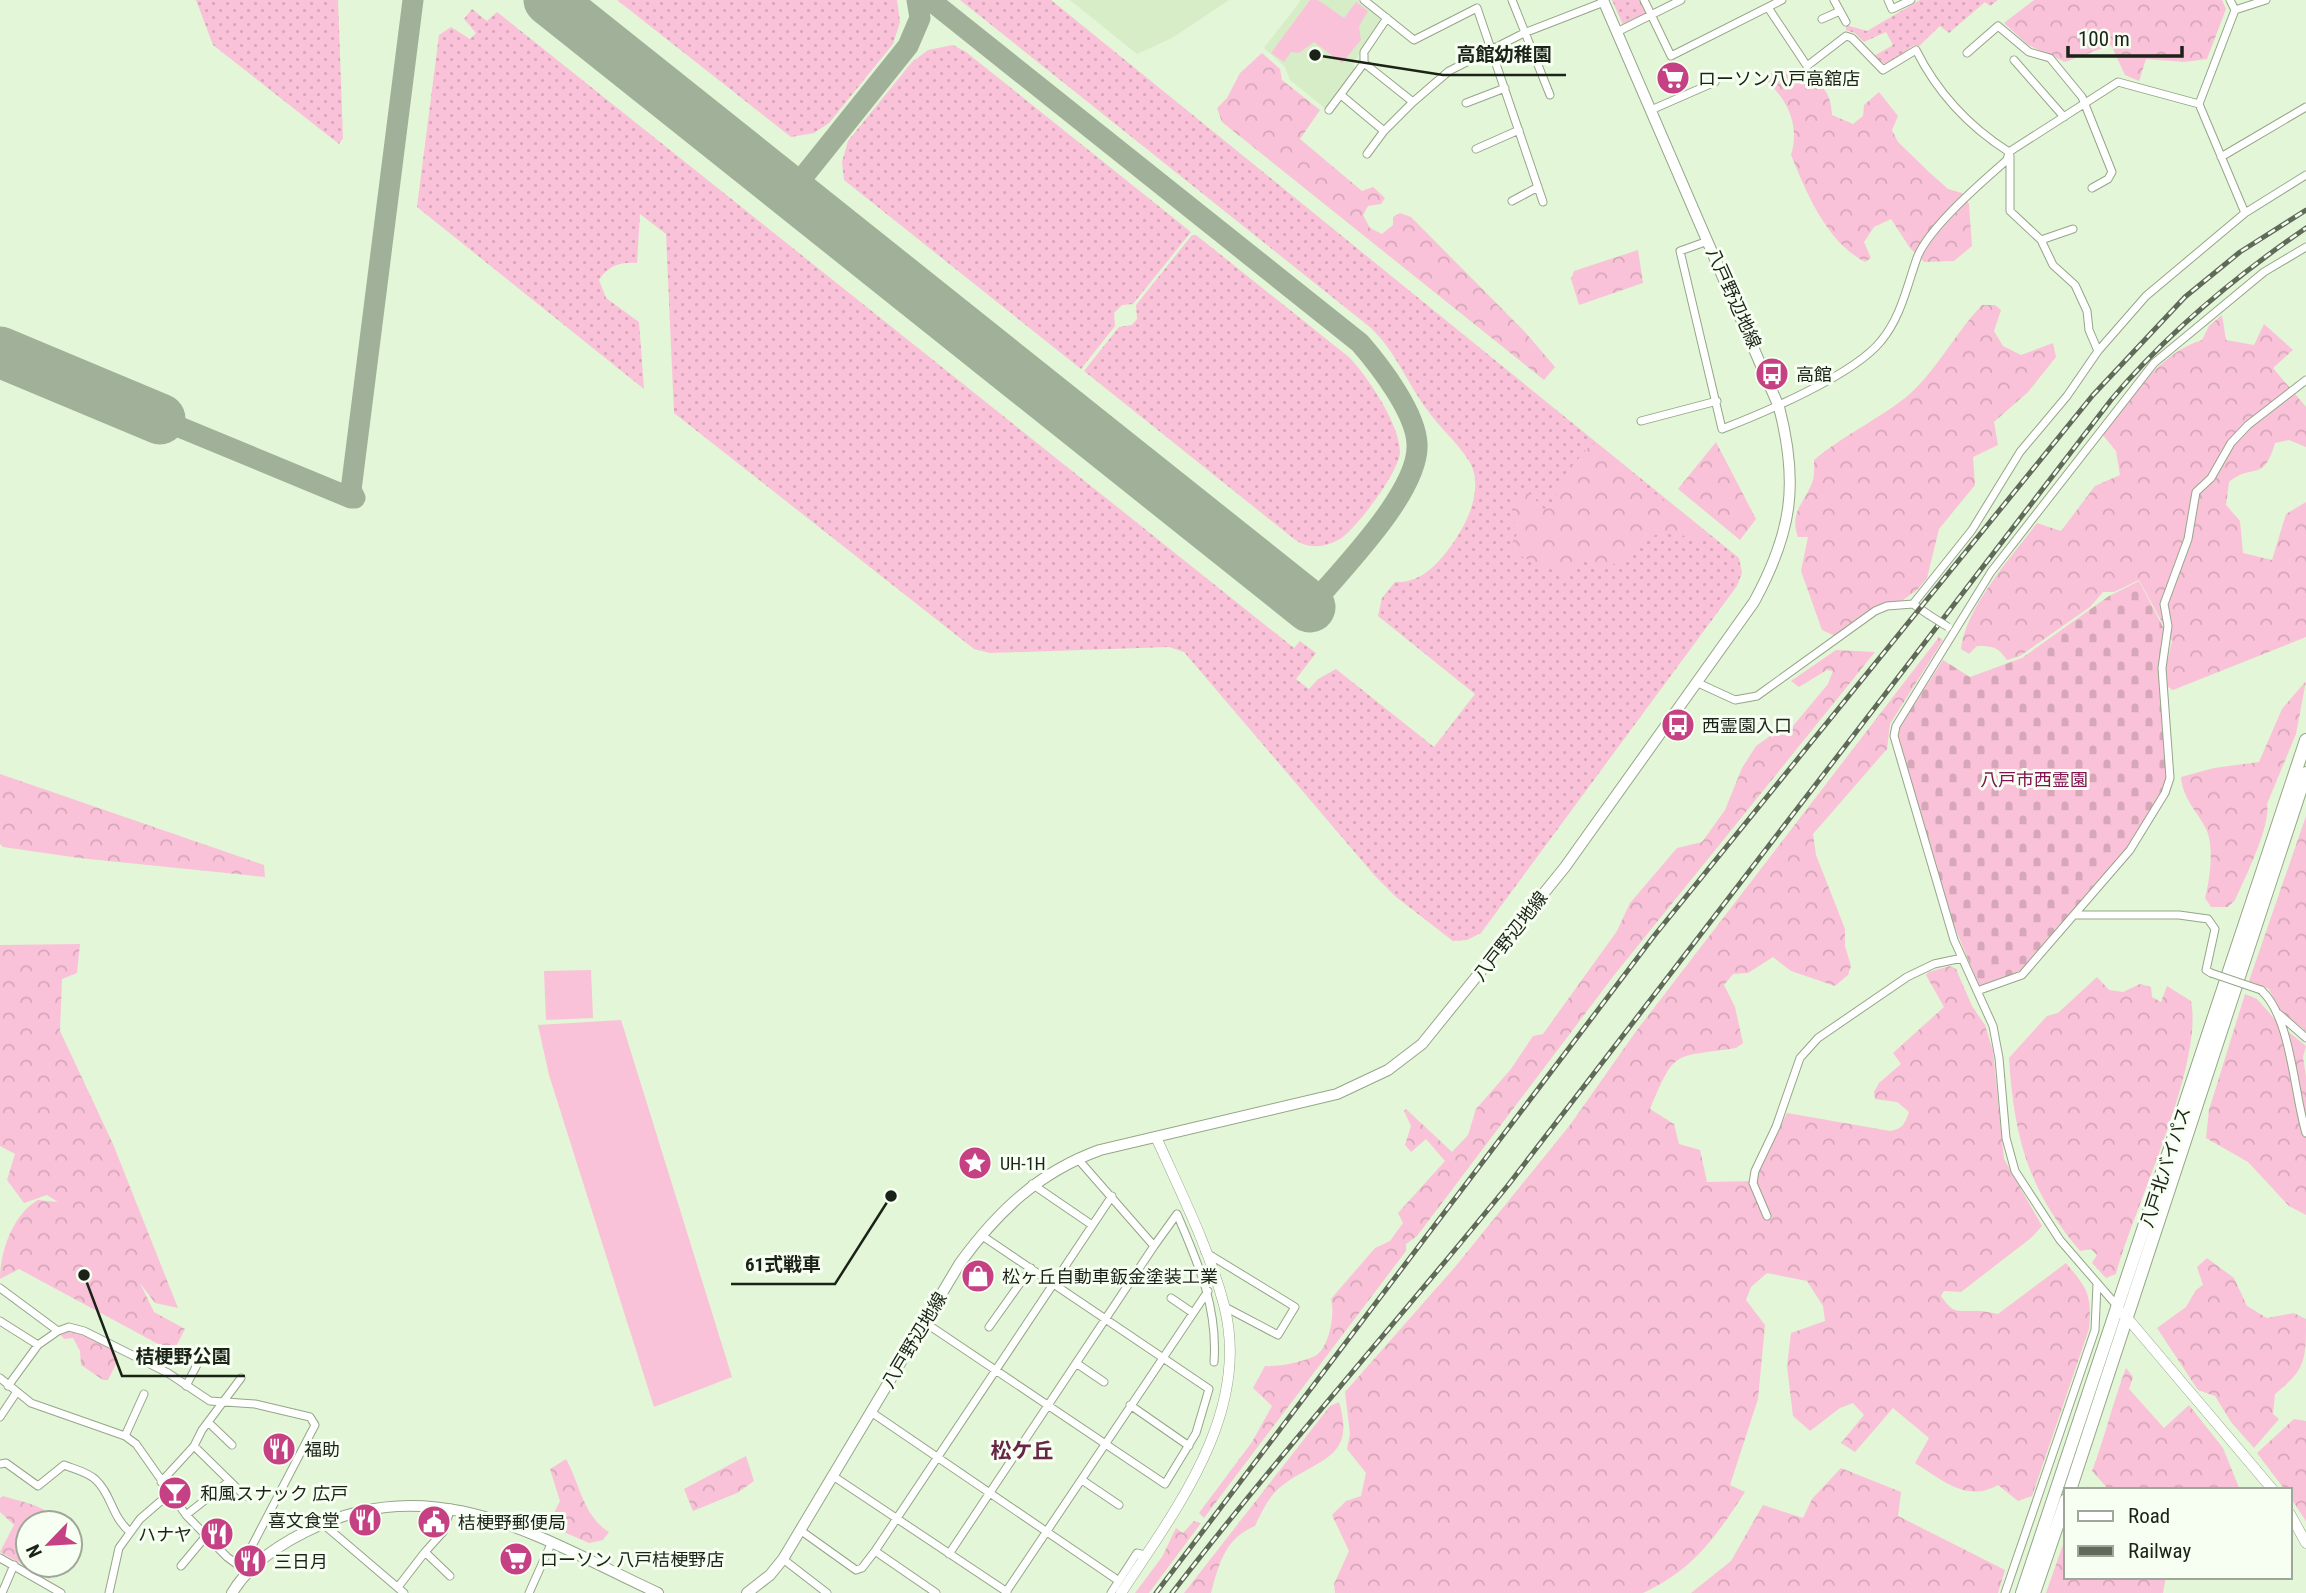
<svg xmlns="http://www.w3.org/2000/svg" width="2306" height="1593" font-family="'Roboto Condensed','Noto Sans JP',sans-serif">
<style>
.built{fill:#d7edc7}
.grass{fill:url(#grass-dots)}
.forest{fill:url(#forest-crowns)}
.cemetery{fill:url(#cemetery-stones)}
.garden{fill:#fac2d8}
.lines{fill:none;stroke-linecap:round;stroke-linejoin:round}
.taxiway{stroke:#a1b098;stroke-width:21}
.runway{stroke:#a1b098;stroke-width:51}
.street-casing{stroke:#95a689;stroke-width:9}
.secondary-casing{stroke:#95a689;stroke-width:11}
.primary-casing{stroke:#95a689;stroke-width:12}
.highway-casing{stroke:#95a689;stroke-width:14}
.street{stroke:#fff;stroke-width:7}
.secondary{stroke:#fff;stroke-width:10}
.primary{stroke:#fff;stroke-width:10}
.highway{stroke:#fff;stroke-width:12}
.rail-casing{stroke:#5f6a59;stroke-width:5}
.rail{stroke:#f7fff2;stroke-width:2.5;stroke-dasharray:8;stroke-linecap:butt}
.street-bridge-casing{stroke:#95a689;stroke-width:9;stroke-linecap:butt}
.street-bridge{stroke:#fff;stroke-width:7}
.labels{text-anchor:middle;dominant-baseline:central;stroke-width:6;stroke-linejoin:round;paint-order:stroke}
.poi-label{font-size:18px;fill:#1b2217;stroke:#f7fff2;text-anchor:start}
.street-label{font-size:18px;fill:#1b2217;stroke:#f7fff2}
.park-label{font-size:18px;fill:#831250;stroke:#f7fff2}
.quarter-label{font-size:21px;font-weight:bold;fill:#672645;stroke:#f7fff2}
.leader{fill:none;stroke:#1b2217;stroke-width:2.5}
.callout-dot{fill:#1b2217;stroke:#f7fff2;stroke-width:2.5}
.callout-label{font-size:19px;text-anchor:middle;font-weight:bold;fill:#1b2217;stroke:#f7fff2;stroke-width:6;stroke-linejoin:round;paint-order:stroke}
</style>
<defs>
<pattern id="grass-dots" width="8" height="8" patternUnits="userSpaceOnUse" patternTransform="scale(1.75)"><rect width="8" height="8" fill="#fac2d8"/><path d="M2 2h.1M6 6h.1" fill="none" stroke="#d6a6b9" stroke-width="1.8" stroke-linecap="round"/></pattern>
<pattern id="forest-crowns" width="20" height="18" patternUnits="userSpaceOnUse" patternTransform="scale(1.75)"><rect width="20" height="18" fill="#fac2d8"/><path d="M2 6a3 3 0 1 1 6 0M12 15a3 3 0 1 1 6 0" fill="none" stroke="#d6a6b9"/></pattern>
<pattern id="cemetery-stones" width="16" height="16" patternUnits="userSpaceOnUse" patternTransform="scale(1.75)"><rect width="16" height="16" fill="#fac2d8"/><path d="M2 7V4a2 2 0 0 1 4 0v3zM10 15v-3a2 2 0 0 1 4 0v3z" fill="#d6a6b9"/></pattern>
</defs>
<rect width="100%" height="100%" fill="#e3f6d7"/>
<!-- built -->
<path class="built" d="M1070 0H1229L1172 38 1137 54Z
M1301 0H1358L1378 15 1380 20V25L1353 63 1355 71 1326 109 1290 80 1285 67 1264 48Z"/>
<!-- grass -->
<path class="grass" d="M196 0H338L343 138 339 144 213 45Z
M617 0H897L900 22 893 44 829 123 814 133 791 137Z
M960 0H1051L1739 558 1742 573 1737 586 1481 933 1467 940 1453 941 1396 897 1375 876 1184 652 1169 647 990 653 974 649 674 413 666 234 640 214 637 263C620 262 609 265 599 280L606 298 639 322 644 389 417 207 439 35 451 27 470 39 476 33 464 19 472 9 487 21 497 12 1294 648 1300 641 1316 653 1296 679 1309 689 1318 679 1336 669 1434 747 1475 694 1378 616 1382 598 1395 582C1419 583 1434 568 1448 550 1465 528 1486 489 1469 461 1457 442 1438 426 1425 407 1406 380 1395 351 1371 328Z
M1612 0H1641L1647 13 1623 25Z
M1920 0H1998L1990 6 1985 2 1949 33 1940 26 1918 47 1914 45 1886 65 1874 56 1893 45 1886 32 1864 42 1855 33 1846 30V25L1867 31Z
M953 45 966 52 1191 232 1133 304 1122 305 1114 313 1115 326 1081 369 844 180 842 162 848 141 912 62 928 50Z
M1192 235H1196L1350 358C1368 377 1400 425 1400 452 1399 472 1357 528 1340 539 1325 548 1308 549 1294 539L1084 371 1119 327 1132 325 1137 319 1136 305Z"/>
<!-- forest -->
<path class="forest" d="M2034 0H2222L2226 9 2207 59 2184 62 2146 59 2139 81 2125 75 2111 45 2065 62 2028 45 2004 23Z
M1262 53 1280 69 1282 80 1320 110 1300 139 1362 191 1373 187 1385 198 1381 204 1368 206 1363 215 1370 228 1382 234 1393 225V217L1400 213 1411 217 1525 332 1555 367 1544 380 1222 122 1217 108 1227 98 1240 73Z
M1783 71C1812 75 1831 84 1832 115L1853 124 1863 116 1864 105 1879 92 1898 116 1892 130 1898 142 1929 172 1948 189 1962 193 1969 204 1972 246 1954 261 1924 262 1910 248 1891 219 1874 227 1864 242 1871 258 1865 262C1826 241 1807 194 1791 155 1800 125 1788 101 1766 80V74Z
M1638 250 1643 283 1579 305 1571 279 1574 271Z
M1982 305H1995L2001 310 1994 331 2003 346 2021 355 2053 343 2056 357 2028 392 1994 422 1998 445 1973 457 1975 485 1939 529 1927 578 1917 590 1903 600 1877 606 1835 636 1822 630 1801 571 1808 537H1798C1789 513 1804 503 1812 483 1815 476 1814 467 1814 460 1844 434 1890 414 1915 389 1941 363 1957 331 1982 305Z
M2222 315 2226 340 2254 345 2264 324 2293 350 2273 368 2306 407V447L2289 440 2275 443C2263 484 2253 462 2229 482L2226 505 2240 521 2243 553 2272 560 2286 514 2306 502V637L2173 690 2166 686V666L2172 641 2139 580 2114 592H2103L2090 607 2020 656 2007 660C1998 647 1993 646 1977 646L1969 654 1961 649C1965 608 2012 556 2037 523L2061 531 2095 486 2120 475 2116 451 2102 434C2129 401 2160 352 2202 340L2209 326Z
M1716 442 1756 519 1740 540 1678 489Z
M1592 443 1708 537C1692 540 1672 531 1659 534 1637 540 1626 562 1604 568L1593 561 1580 559 1577 569 1562 574 1518 555 1510 546 1519 531 1512 517V502L1525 488 1544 509 1554 505 1558 498 1554 487Z
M1939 637 1943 640 1890 724 1887 749 1813 834 1816 855 1845 929V946L1851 966 1848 975 1835 986 1791 971 1773 957 1748 973 1733 974 1724 985 1735 1007 1743 1043 1736 1048C1672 1058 1676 1048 1650 1109L1674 1124 1679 1144 1700 1150 1707 1182 1753 1181 1787 1113 1890 1131C1903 1129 1905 1123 1909 1112L1897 1102 1875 1099 1874 1092 1879 1083 1901 1064 1893 1053 1944 1007 1926 975 1929 972 1950 966 1956 969 1972 1006 1985 1025 1993 1051 2004 1159 2042 1226 2031 1238 1961 1292 1944 1291 1941 1296C1953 1313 1955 1311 1974 1311 1982 1310 1990 1313 1998 1314L2066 1263C2088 1289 2092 1295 2089 1329L2032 1496 2018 1501 1998 1485C1967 1503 1942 1480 1915 1463L1929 1438 1893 1408 1855 1452 1841 1443 1864 1415 1853 1403 1840 1408 1810 1431 1793 1416 1787 1366 1791 1333 1825 1321 1823 1306 1807 1281 1767 1273 1751 1287 1746 1300 1765 1325 1758 1399 1730 1485 1745 1492C1715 1538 1693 1570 1643 1593H1335L1334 1584 1349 1551 1332 1515 1346 1501 1361 1496 1366 1473 1347 1449 1350 1434 1345 1392 1455 1267 1570 1125 1637 1030Z
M1836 650 1875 652 1615 974 1417 1236 1406 1244V1251L1204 1518 1199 1513 1252 1442 1272 1406 1253 1388 1265 1366C1279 1367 1302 1362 1315 1356 1330 1347 1335 1313 1331 1299L1375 1248 1390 1241 1403 1223 1398 1213 1445 1161 1426 1139 1411 1152 1405 1145 1411 1126 1404 1111 1406 1109 1452 1152 1468 1135 1476 1109 1511 1069 1533 1036 1543 1034 1617 931 1630 903 1677 848 1702 842 1725 810 1742 768 1756 746 1770 736 1788 732 1828 684 1833 671 1827 670 1799 687 1791 681Z
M2306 681 2296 734 2267 804C2271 825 2245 878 2235 900L2228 907H2211L2205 898C2210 879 2215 844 2205 827 2195 808 2183 799 2181 777L2214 768 2259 762 2282 709Z
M0 774 264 865 265 877 79 858 3 847 0 844Z
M2306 816V1031L2279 1010 2269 989 2249 981Z
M80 944 77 973 62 979 60 1031 113 1144 178 1308 155 1303 140 1283 154 1312 185 1329 173 1352 19 1269 0 1279C0 1252 13 1214 38 1200L58 1202 47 1195 24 1203 7 1180 15 1154 0 1146V945Z
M2097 977 2109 990 2123 992 2140 984 2151 987 2152 997 2161 1002 2167 986 2191 1001C2204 1064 2134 1207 2116 1274L2106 1278 2092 1263 2097 1255 2091 1249 2080 1251C2028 1190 2014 1136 2009 1058L2047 1016 2058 1013Z
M2245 994 2257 999 2280 1025 2306 1046 2303 1057 2306 1077V1215L2289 1206 2248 1162 2206 1138 2209 1110Z
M2207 1258 2234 1278 2247 1306 2267 1318 2294 1313 2306 1319C2306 1361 2306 1369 2275 1394L2273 1414 2279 1419 2254 1448 2231 1422 2215 1396 2198 1390 2157 1328 2186 1307 2196 1290 2203 1285 2197 1267Z
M69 1330C85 1333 112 1344 118 1360L108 1380H103L81 1365 80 1351 73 1338 64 1339 60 1334Z
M2126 1368 2133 1377 2129 1389 2164 1428 2189 1405 2223 1448 2240 1490H2109L2092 1471C2105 1437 2113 1402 2126 1368Z
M1339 1402C1355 1456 1324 1457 1287 1482 1270 1493 1263 1509 1255 1526 1225 1538 1219 1564 1211 1593H1184L1330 1406Z
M2294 1419 2306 1421V1521L2290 1497V1490H2285L2257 1453Z
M746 1456 754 1481 737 1493 693 1511 684 1489Z
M566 1459C580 1484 583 1516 609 1532L603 1540 589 1543 548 1525 560 1501 550 1469Z
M1841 1468 1901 1492 1898 1516 2005 1570 1998 1593H1691L1731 1561 1763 1505 1803 1518 1812 1499Z
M3 1496C21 1502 48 1505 59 1523H28V1565H63L49 1579 0 1552 14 1525 0 1512V1498Z
M1194 1521 1201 1523 1149 1593H1135L1162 1557 1176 1528 1183 1533Z
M2066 1536V1577H2166L2163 1593H2046Z"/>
<!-- cemetery -->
<path class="cemetery" d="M2139 581 2165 631 2160 672 2168 781 2129 847 2019 974 1980 988 1953 923 1900 747 1898 731 1901 725 1943 660 1970 677 2022 658 2109 596Z"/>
<!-- garden -->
<path class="garden" d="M1310 0H1318L1344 18 1356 2 1368 11 1359 26 1361 40 1342 63 1314 42 1299 53 1291 52 1284 62 1271 53Z
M591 970 593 1018 546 1020 544 971Z
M621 1020 732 1377 654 1407 549 1075 538 1025Z"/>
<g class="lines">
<!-- taxiway -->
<path class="taxiway" d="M930 0 1360 343C1380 366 1416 413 1417 444 1420 491 1341 570 1310 607
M791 192 908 46 920 18 917 0
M160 419 351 498
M355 498 351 490 413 0"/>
<!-- runway -->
<path class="runway" d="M549 0 1310 607
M0 352 160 419"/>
<defs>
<path id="street" d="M1364 0 1414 40 1477 8 1543 202
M1512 0 1550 95
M1644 0 1671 56 1782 0
M1834 0 1846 22
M1888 0 1892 9 1911 0
M2230 0 2235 10 2199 104 2245 213
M1769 9 1807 66 1846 36 1852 38 1883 70 1916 50C1938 94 1968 126 2009 152
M2235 10 2266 0
M1822 19 1840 11
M1617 32 1681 0
M1967 53 1998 26 2029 52 2050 58 2082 97 2112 172 2108 179 2092 188
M2014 60 2064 117
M1364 63 1413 102 1449 71 1524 33 1604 2
M1341 95 1384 131
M1466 103 1505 88
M1329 110 1364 63V52L1387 18
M1651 110 1715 82
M1476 149 1519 130
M1367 154 1384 131 1413 102
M2010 156V211L2041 240 2053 265 2075 285 2087 311 2089 330 2098 351
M2221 157 2306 107
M1512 201 1538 187
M2041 240 2073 229
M1708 241 1680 251 1722 429C1763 413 1854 375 1881 341 1901 317 1907 286 1917 258 1928 228 1983 181 2007 160L2009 152 2118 82 2199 104
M1641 421 1717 401
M1913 604 1929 615
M1698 683 1735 700 1757 696 1875 611 1887 606 1913 604 1972 530 2020 452 2067 396 2098 351 2146 296 2245 213 2306 175
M2074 915H2179L2208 919 2215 929 2206 970 2211 973
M2261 990C2291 1016 2294 1094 2306 1133
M1977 991 2022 975 2130 850 2165 793 2170 778 2162 668 2168 626 2164 604 2188 539 2196 492 2211 478 2231 443 2248 425 2306 380
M2279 1014 2306 1038
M1032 1184 1092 1225
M1767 1216 1753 1183 1755 1171 1776 1127 1800 1058 1818 1038 1907 977 1934 964 1962 958
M1154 1246 1177 1214C1198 1263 1218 1307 1214 1362
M1205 1252 1295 1307 1278 1335 1225 1307
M0 1288 58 1331 69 1327 84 1331 168 1373 210 1401 255 1404 310 1417 315 1425 241 1567
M1171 1298 1193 1313
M2118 1307 2060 1240 2015 1171 2006 1138 1999 1058 1993 1026 1954 940 1894 736 1896 726 1991 572 2154 363 2264 272 2306 247
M0 1321 38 1345 58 1331
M924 1322 1165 1484 1196 1433 1209 1389 981 1235
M989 1327 1031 1268
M1076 1363 1104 1382
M0 1378 31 1403 125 1436 136 1444 186 1515 227 1557 242 1568
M8 1386 38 1345
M186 1386 200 1359
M1130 1405 1189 1446
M871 1412 1119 1581
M0 1417 16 1393
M208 1422 232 1445
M125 1436 144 1394
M194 1446 245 1496
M0 1464 6 1463 38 1486 64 1465C74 1469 88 1472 96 1480 112 1495 111 1516 130 1532
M833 1476 1007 1592
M1082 1480 1119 1505
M161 1482 194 1446 202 1430 241 1378
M186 1515 228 1482
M322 1523 404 1593
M800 1530 856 1570 862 1568 875 1551 936 1593
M875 1551 1112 1196
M425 1552 443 1532 451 1508
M949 1554 1154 1246 1077 1158
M0 1558 61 1593
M783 1559 827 1593
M181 1566 206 1536
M398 1587 425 1552 450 1576
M1006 1592 1208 1291
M2 1593 14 1565
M109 1593 119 1548 140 1519 169 1494
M529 1593 551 1544
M1111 1593 1137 1553 1145 1555
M2005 1593 2095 1330 2097 1284"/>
<path id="secondary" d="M2123 1313 2273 1490
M2290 1514 2306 1543
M1121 1593C1176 1509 1252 1412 1224 1305 1209 1248 1180 1191 1156 1137"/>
<path id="primary" d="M232 1593C248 1566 277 1546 305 1532 434 1466 541 1539 658 1593
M747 1593 770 1575 783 1559 960 1263C998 1211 1039 1172 1100 1150L1337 1094 1388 1070 1422 1044 1565 867 1754 602C1792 532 1799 484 1779 407L1603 0"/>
<path id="highway" d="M2070 1490 2306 773
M2022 1593 2306 740
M2034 1593 2066 1500"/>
</defs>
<!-- street casing -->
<use href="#street" class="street-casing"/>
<!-- secondary casing -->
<use href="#secondary" class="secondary-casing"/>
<!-- primary casing -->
<use href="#primary" class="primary-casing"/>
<!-- highway casing -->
<use href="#highway" class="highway-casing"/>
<!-- street -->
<use href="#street" class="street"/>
<!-- secondary -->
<use href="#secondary" class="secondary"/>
<!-- primary -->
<use href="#primary" class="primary"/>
<!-- highway -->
<use href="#highway" class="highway"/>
<defs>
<path id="rail" d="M1156 1593 1654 936 2093 395 2185 297 2240 252 2306 210
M1172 1593C1280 1453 1398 1321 1509 1184L2111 400C2168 332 2233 278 2306 228"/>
</defs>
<!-- rail casing -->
<use href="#rail" class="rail-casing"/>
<!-- rail -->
<use href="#rail" class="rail"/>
<defs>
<path id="street-bridge" d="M1929 615 1948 627
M2211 973 2261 990"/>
</defs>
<!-- street-bridge casing -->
<use href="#street-bridge" class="street-bridge-casing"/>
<!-- street-bridge -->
<use href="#street-bridge" class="street-bridge"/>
</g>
<!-- icons -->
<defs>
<symbol id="supermarket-disc" viewBox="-11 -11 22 22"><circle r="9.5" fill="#c64183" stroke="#f7fff2"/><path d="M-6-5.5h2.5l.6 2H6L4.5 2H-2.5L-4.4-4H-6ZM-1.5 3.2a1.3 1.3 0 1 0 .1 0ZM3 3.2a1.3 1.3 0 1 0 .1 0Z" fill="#fff"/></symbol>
<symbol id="bus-disc" viewBox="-11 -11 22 22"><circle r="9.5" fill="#c64183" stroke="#f7fff2"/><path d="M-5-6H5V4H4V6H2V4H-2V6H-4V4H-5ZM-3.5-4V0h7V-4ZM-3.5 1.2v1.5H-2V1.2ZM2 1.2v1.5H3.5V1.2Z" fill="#fff"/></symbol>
<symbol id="sight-disc" viewBox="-11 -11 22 22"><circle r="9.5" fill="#c64183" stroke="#f7fff2"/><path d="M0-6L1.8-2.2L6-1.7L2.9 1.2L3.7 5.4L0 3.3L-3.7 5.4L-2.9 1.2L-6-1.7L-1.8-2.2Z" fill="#fff"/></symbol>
<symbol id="shop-disc" viewBox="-11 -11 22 22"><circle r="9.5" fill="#c64183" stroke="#f7fff2"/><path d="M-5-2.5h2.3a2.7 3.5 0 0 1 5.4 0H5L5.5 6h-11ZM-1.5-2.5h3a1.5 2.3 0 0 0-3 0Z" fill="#fff"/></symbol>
<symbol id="restaurant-disc" viewBox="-11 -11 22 22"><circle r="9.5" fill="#c64183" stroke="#f7fff2"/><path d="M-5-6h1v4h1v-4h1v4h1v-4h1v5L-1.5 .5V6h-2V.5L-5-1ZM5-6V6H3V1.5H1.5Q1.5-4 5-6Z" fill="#fff"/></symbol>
<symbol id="bar-disc" viewBox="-11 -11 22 22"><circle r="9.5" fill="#c64183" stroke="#f7fff2"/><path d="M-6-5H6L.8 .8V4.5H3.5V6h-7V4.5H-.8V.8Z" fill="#fff"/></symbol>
<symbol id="civic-disc" viewBox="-11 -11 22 22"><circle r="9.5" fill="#c64183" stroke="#f7fff2"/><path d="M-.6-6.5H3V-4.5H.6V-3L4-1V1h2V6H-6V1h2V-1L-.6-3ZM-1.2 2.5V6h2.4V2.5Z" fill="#fff"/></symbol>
</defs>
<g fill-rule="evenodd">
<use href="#supermarket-disc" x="1654" y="59" width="38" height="38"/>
<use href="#bus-disc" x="1753" y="355" width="38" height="38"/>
<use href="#bus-disc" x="1659" y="706" width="38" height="38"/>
<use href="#sight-disc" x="956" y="1144" width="38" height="38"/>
<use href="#shop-disc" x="959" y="1257" width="38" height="38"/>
<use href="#restaurant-disc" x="260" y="1430" width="38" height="38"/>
<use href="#bar-disc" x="156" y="1474" width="38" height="38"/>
<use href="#restaurant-disc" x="346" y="1501" width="38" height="38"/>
<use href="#civic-disc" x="415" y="1503" width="38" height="38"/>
<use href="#restaurant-disc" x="198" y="1515" width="38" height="38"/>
<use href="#supermarket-disc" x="497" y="1540" width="38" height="38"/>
<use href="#restaurant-disc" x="231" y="1542" width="38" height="38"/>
</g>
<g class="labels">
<!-- poi labels -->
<g class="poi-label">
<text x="1698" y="78">ローソン八戸高舘店</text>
<text x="1796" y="374">高館</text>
<text x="1702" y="725">西霊園入口</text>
<text x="1000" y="1163">UH-1H</text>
<text x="1002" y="1276">松ヶ丘自動車鈑金塗装工業</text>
<text x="304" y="1449">福助</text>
<text x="200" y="1493">和風スナック 広戸</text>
<text x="340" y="1520" text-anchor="end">喜文食堂</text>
<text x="458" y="1522">桔梗野郵便局</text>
<text x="192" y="1534" text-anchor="end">ハナヤ</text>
<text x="540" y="1559">ローソン 八戸桔梗野店</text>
<text x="274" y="1561">三日月</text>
</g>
<!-- street labels -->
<g class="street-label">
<text transform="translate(1734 298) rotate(66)">八戸野辺地線</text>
<text transform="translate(1510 936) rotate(-52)">八戸野辺地線</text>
<text transform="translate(2165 1167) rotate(-72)">八戸北バイパス</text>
<text transform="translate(914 1340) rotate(-59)">八戸野辺地線</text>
</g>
<!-- park labels -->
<g class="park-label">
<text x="2034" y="779">八戸市西霊園</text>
</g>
<!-- quarter labels -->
<g class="quarter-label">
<text x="1022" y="1451">松ケ丘</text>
</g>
</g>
<!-- callouts -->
<path class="leader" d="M1315 55L1443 75H1566M891 1196L835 1284H731M84 1275L122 1376H245"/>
<g class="callout-dot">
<circle cx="1315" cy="55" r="7"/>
<circle cx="891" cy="1196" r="7"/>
<circle cx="84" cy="1275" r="7"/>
</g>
<g class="callout-label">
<text x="1504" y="61">高館幼稚園</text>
<text x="783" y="1271">61式戦車</text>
<text x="183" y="1363">桔梗野公園</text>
</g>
<!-- legend -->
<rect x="2064" y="1488" width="228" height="91" fill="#f7fff2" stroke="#9fa79a" stroke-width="2"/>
<rect x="2078" y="1511" width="35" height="10" fill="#ffffff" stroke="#9fa79a" stroke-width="2"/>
<text x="2128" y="1523" font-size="21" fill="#1b2217">Road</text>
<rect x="2078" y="1546" width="35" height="10" fill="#5f6a59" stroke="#9fa79a" stroke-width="2"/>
<text x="2128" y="1558" font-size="21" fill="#1b2217">Railway</text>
<!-- north arrow -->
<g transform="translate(49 1544) rotate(245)"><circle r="33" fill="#f7fff2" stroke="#9fa79a" stroke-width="2"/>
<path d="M0-5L12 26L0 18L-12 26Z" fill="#c64183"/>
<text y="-10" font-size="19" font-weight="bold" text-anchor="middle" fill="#1b2217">N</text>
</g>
<!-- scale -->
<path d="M2068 46v10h114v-10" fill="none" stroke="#1b2217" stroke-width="3.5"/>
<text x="2078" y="46" font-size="21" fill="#1b2217" stroke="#f7fff2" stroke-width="5" paint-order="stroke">100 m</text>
</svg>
